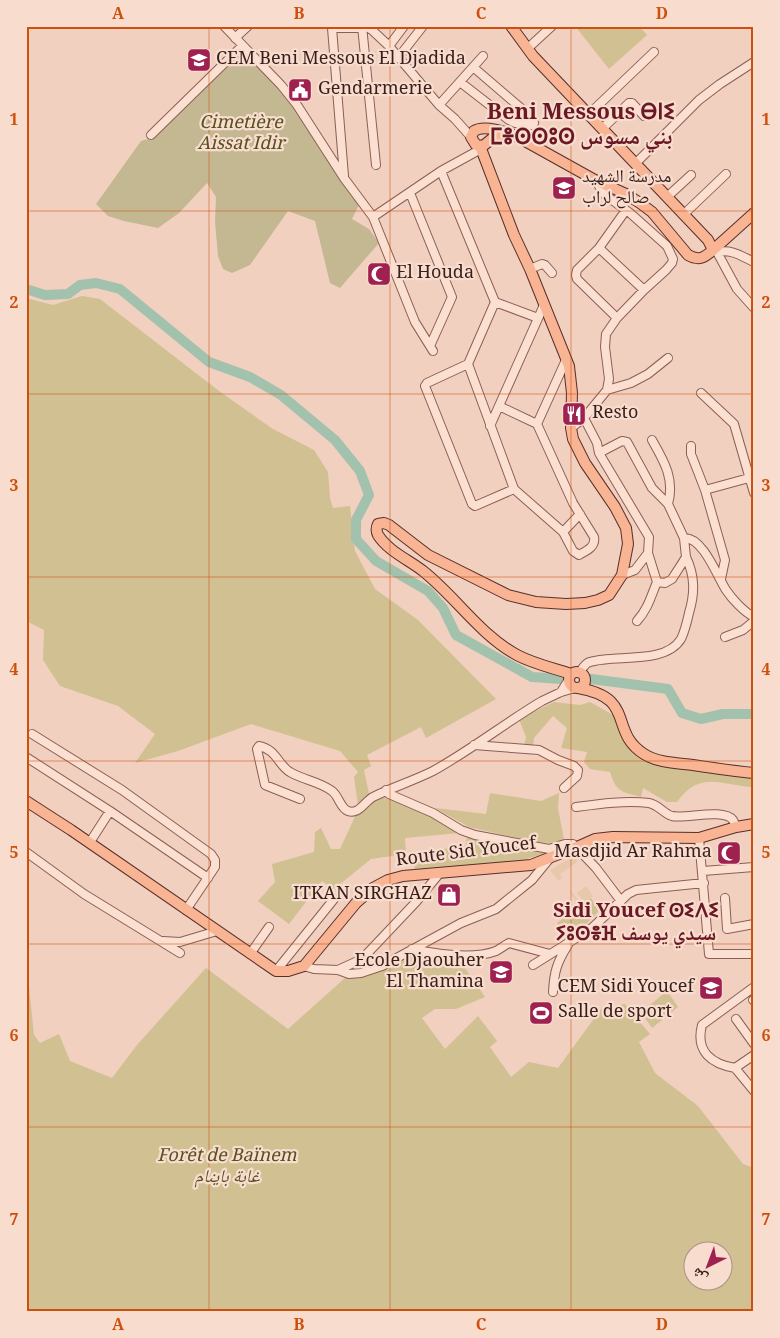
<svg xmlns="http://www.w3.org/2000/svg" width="780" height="1338" font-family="Georgia,'Noto Naskh Arabic','Noto Sans Tifinagh',serif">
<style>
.farmland{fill:#e7c8ab}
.green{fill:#d0c092;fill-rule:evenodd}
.cemetery{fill:#c4b892}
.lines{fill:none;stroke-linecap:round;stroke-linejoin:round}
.river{stroke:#a2c2ad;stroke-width:10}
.minor-casing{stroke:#8b5f56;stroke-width:10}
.major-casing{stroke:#582f2b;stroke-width:12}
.minor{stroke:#fbe0d2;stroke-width:8}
.major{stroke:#f8b493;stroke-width:10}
.grid{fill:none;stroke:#ce500e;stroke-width:1;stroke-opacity:0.55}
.labels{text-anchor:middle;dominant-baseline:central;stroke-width:4.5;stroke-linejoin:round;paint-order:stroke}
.poi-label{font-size:18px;fill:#391f1b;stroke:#f8ddcf;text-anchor:start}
.park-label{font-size:18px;font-style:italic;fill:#575120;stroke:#f8ddcf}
.street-label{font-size:18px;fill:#391f1b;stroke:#f8ddcf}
.quarter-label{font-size:20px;font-weight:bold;fill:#691824;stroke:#f8ddcf}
.district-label{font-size:22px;font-weight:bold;fill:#691824;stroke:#f8ddcf}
.neatline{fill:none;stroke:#ce500e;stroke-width:2}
.grid-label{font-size:16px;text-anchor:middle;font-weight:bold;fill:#ce500e}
</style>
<rect width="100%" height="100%" fill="#f1d0bf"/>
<!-- farmland -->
<path class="farmland" d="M574 856 578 861 560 874 562 878 559 881 550 870Z
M586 886 593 896 584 902 577 893Z
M572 892 581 904 567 914 565 910 577 902 570 893Z"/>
<!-- green -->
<path class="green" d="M575 26H639L647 35 609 69Z
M82 296 100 299 219 391 273 429 314 450 328 472 330 498 333 508 350 506 355 551 375 589 418 620 496 699 426 738 421 727 367 755 371 766 364 770 369 794 358 805 354 777 358 772 340 751 251 724 178 751 135 763 155 734 118 706 60 686 43 660 44 630 26 621V298L53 305Z
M554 702 580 705 590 702 615 716 633 751 754 777V787C721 786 701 769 677 802H667L643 788 641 797C622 792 616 792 610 772L590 769 584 762 587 752 561 748 567 728 553 716 534 738 533 748 524 746 526 737 519 719Z
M490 793 541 801 559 793 558 808 564 840 549 843 534 842 469 827 435 808 486 814Z
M376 796 387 799 388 796 430 815 459 833 405 838 406 854 371 859 334 889 322 881 289 924 258 901 275 882 272 864 314 852 315 832 321 828 331 849H340L358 810Z
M467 836 552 852 522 860 415 870 413 853 466 846Z
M591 898 599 911 584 926 568 937 557 923Z
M412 952 458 958 485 997 456 1009H435L422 1018 445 1049 478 1016 497 1041 490 1047 511 1077 529 1062 558 1068 601 1009 625 1004 650 1034 639 1042 655 1073 698 1106 743 1164 754 1168V1312H26V982L29 987 34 1035 40 1043 59 1034 70 1061 112 1078 137 1045 206 968 288 1029 346 977C371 979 391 964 412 952ZM692 1250H722V1280H692Z
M667 991 678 1007 652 1028 641 1012Z"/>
<!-- cemetery -->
<path class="cemetery" d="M243 49 295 105 359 205 352 219 369 229 379 243 340 288 330 283 315 221 288 211 250 265 232 273 223 269 218 256 215 222 216 197 207 183 179 213 158 228 124 221 108 216 96 204 141 141 155 137Z"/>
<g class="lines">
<!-- river -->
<path class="river" d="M26 289 45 295 68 294 80 285 96 283 120 289 209 362 250 377 281 395 335 440 360 471 369 495 356 520V539L376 561 428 591 443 608 456 635 532 677 561 679
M591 679 668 689 682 713 701 719 723 714H754"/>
<defs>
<path id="minor" d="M224 26 281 85 297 105 344 178 373 217 415 322 433 351
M362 26 376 165
M366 26 373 31 389 46 439 105 455 119 471 137
M235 38 248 26
M389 46 404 26
M527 49 552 26
M398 58 423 26
M460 82 509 120 515 123 532 125 534 123 522 109 473 67
M439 105 483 56
M588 115 654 52
M602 129 629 103H632L644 116
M151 135 242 46
M635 164 699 100 720 84 754 62
M441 171 495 302 468 364 427 383 425 386 472 504 475 506 514 489
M344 176 332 28H361
M410 193 452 297 430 346
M667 197 691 175
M683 215 726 174
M373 217 441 171 481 149
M599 248 644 290
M713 250 717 252 737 289 754 308
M717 252C732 249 741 256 754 262
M530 269 542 264 545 265 552 273
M495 302 538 318
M617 318 577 279 576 275 577 270 599 248 626 210
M468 364 514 489 563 532 573 551 579 555C586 551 596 547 594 537L573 503 537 424 566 360
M607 390 631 383 648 374 668 358
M701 393 734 424 754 493
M499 406 537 424
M584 418 597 443 599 453 649 537 648 553
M490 426 544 305
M571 428 584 418 607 390 609 379 605 347 606 334 617 318 644 290 666 270 672 263 673 259 667 246 630 213 605 195 595 180
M652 440C664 461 675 479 668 504
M691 446V454L705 490 725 560 721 579
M599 453 622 441 627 442 652 488 668 504 684 538 686 557 681 565 672 579 665 583 657 582 648 553 635 570 622 575
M705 490 749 478
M563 532 580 514
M684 538C703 537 717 576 726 590 732 599 744 612 754 617
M637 621C648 609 651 596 657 582
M725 637 743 630 754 621
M579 673C582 669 585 663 590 662 615 654 665 665 681 639 685 631 687 622 689 613 695 593 695 576 686 557
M561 692 568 681
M32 734 122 790 211 854 215 860V867L186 910
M474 745 539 750 558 760 574 766 578 770 577 776 564 788
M26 757 110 811 208 878
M386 790 389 794 433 813 461 830 475 835 549 849 565 844H573L596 868 621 901
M300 799 265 785 257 749 259 746C276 749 279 766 290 772 303 780 319 781 332 791 339 796 340 808 348 811 359 815 365 801 373 797 393 787 413 781 433 771 471 750 505 723 542 701L561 692 575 688
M576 807C598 804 626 800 649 803 659 805 664 814 672 816 686 819 723 808 733 820 734 822 735 824 736 827
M699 838 709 954H754
M90 842 110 811
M26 852 84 894 180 953
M703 871 754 867
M725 898 727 929 754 924
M163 941 180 942 217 931
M412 949C436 954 472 960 496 951 500 949 505 945 509 943L550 954
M250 954 269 927
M533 965 592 928 628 894 636 890 704 883
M304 966 314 969 338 970 349 974 361 973 382 966 461 923 496 909 532 880 550 858
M338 970 362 959 416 902 439 874
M276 971 334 899
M754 987 702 1025C695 1052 712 1064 735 1068L754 1091
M553 992C554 972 557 962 568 945
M753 1000 754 1001
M736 1019 754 1044
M735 1068 754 1055"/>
<path id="major" d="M508 132 494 137 483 146 476 145 471 137 474 131C483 125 503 131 514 135L595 180 626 194 640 203 652 212 688 255C699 261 704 258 713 250L708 240 533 56 511 26
M480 146 514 235 530 269 569 366 572 393 571 428 573 439 585 463 615 507 626 528 628 544 622 575 609 595 598 600 585 603 566 604 536 602 508 595 428 555 389 525 384 523 378 524C376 528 376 531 378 535 388 551 409 560 423 571 456 597 479 634 517 655 534 664 553 668 571 674
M713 250 754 213
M569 680a8 8 0 1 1 16 0a8 8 0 1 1-16 0Z
M578 688C637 698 608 731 644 754 658 763 677 763 693 765 713 768 733 771 754 773
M26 801 71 830 276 971H288L304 966 356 903 373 888 388 880 403 876 531 865 577 847 595 839 613 837 699 838 736 827 754 824"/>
</defs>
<!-- minor casing -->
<use href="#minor" class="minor-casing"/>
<!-- major casing -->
<use href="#major" class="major-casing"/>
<!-- minor -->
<use href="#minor" class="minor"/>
<!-- major -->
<use href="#major" class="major"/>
</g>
<!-- grid -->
<path class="grid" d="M209 26V1312M390 26V1312M571 26V1312M26 211H754M26 394H754M26 577H754M26 761H754M26 944H754M26 1127H754"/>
<!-- icons -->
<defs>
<symbol id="school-square" viewBox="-11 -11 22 22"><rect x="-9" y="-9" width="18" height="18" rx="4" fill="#9f2150" stroke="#f8ddcf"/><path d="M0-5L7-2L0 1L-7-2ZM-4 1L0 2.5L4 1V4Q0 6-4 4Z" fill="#fff"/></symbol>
<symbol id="civic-square" viewBox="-11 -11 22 22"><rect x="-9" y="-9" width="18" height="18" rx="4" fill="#9f2150" stroke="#f8ddcf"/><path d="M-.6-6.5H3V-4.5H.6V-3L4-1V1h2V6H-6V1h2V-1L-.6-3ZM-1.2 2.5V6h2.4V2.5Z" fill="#fff"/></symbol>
<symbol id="mosque-square" viewBox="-11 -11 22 22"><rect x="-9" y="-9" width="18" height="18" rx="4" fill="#9f2150" stroke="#f8ddcf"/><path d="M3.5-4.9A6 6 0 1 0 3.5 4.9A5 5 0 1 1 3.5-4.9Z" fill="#fff"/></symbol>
<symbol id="restaurant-square" viewBox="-11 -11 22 22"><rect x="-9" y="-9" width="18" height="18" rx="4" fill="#9f2150" stroke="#f8ddcf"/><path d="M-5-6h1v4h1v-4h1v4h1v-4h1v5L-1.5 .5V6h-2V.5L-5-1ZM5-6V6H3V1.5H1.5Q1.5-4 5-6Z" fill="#fff"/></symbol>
<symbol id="shop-square" viewBox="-11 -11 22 22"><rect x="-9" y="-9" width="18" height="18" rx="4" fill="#9f2150" stroke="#f8ddcf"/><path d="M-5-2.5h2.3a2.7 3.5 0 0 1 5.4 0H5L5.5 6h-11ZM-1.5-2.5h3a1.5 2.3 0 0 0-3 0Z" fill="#fff"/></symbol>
<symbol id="stadium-square" viewBox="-11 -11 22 22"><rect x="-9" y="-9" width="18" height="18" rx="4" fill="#9f2150" stroke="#f8ddcf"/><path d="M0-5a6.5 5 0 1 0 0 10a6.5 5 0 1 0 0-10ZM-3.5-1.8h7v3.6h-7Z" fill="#fff"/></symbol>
</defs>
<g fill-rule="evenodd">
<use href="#school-square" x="185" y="46" width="28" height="28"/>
<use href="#civic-square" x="286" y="76" width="28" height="28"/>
<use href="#school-square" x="550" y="174" width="28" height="28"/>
<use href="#mosque-square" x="365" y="260" width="28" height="28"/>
<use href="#restaurant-square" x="560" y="400" width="28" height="28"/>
<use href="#mosque-square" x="715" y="839" width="28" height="28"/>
<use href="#shop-square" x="435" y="881" width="28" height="28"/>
<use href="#school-square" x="487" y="958" width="28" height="28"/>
<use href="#school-square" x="697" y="974" width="28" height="28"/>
<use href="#stadium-square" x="527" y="999" width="28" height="28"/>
</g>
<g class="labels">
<!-- poi labels -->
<g class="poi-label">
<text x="216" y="60">CEM Beni Messous El Djadida</text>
<text x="318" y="90">Gendarmerie</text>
<text x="582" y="178">مدرسة الشهيد<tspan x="582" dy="21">صالح لراب</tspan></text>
<text x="396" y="274">El Houda</text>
<text x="592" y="414">Resto</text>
<text x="712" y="853" text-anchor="end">Masdjid Ar Rahma</text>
<text x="432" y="895" text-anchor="end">ITKAN SIRGHAZ</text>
<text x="484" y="962" text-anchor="end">Ecole Djaouher<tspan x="484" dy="21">El Thamina</tspan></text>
<text x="694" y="988" text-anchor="end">CEM Sidi Youcef</text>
<text x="558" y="1013">Salle de sport</text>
</g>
<!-- park labels -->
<g class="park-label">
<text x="241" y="124">Cimetière<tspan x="241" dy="21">Aissat Idir</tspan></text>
<text x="227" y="1157">Forêt de Baïnem<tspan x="227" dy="21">غابة باينام</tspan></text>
</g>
<!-- street labels -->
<g class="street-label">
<text transform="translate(466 853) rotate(-7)">Route Sid Youcef</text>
</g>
<!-- quarter labels -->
<g class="quarter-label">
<text x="636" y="913">Sidi Youcef ⵙⵉⴷⵉ<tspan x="636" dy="23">ⵢⵓⵙⴻⴼ سيدي يوسف</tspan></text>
</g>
<!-- district labels -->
<g class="district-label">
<text x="581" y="114">Beni Messous ⴱⵏⵉ<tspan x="581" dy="25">ⵎⴻⵙⵙⵓⵙ بني مسوس</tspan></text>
</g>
</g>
<!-- border -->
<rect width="780" height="1338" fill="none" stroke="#f8ddcf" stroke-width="55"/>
<!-- north arrow -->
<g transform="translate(708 1266) rotate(222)"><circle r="24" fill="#f8ddcf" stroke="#ac9187"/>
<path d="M0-4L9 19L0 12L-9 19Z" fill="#9f2150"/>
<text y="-8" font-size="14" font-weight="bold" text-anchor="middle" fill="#391f1b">ش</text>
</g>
<rect x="28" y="28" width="724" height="1282" class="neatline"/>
<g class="grid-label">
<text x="118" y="19">A</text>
<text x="299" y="19">B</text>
<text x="481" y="19">C</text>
<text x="662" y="19">D</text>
<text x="14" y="125">1</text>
<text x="766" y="125">1</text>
<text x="14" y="308">2</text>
<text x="766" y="308">2</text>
<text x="14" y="491">3</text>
<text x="766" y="491">3</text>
<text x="14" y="675">4</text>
<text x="766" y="675">4</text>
<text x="14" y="858">5</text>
<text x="766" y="858">5</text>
<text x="14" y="1041">6</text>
<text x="766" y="1041">6</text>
<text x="14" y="1225">7</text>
<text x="766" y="1225">7</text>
<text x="118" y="1330">A</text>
<text x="299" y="1330">B</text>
<text x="481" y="1330">C</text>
<text x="662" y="1330">D</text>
</g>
</svg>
